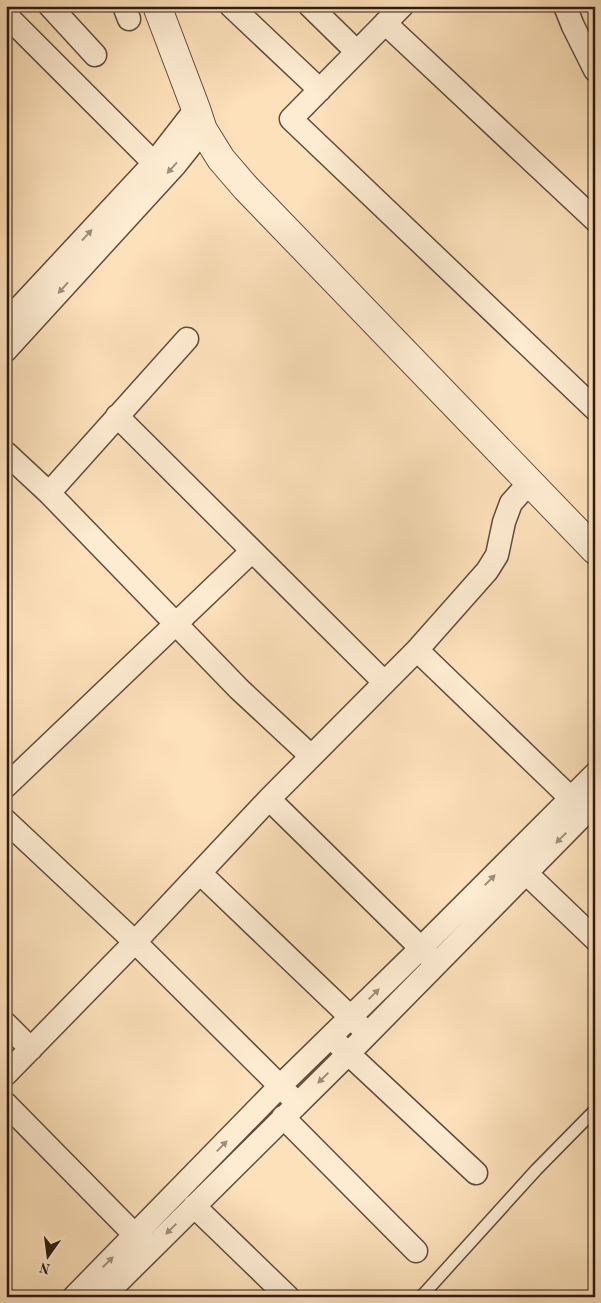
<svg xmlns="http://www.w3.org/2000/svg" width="601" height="1303" font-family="'Old Standard TT',serif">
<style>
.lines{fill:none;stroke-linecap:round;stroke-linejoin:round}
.service-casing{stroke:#5f4c3e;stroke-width:14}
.minor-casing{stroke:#5f4c3e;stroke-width:25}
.tertiary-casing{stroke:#5f4c3e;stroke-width:30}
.service{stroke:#feecd2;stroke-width:11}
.minor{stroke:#feecd2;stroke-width:22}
.tertiary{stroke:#feecd2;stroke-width:28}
.oneway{fill:#9f8e7d}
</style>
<rect width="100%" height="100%" fill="#fde1ba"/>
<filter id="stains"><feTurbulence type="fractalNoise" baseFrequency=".004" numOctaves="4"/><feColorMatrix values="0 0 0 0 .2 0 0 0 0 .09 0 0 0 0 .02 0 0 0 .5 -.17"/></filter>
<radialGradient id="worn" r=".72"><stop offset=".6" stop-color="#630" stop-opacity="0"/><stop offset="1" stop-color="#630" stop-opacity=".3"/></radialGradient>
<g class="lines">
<defs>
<path id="service" d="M421 1297 536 1170 595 1110"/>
<path id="minor" d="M50 6 95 55
M124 6 129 19
M231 6 320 90
M310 6 357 52
M402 6 291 119 595 409
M565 6 573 26 595 70
M6 15 154 163
M385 23 595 220
M6 322 154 163 196 109
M6 350 176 164 203 130
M117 416 384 682
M6 453 49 493 239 689 311 756
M49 493 187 339
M417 650 581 808
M6 786 252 551
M269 799 431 958
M6 821 135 942 291 1097
M200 873 362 1028
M526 873 595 939
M6 1024 31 1049
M338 1044 476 1173
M6 1074 135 942 269 799 417 650 487 571 497 555 504 522 511 503 529 483
M6 1104 135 1235 142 1247
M283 1117 416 1251
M194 1206 288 1297
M74 1297 280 1086 421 948 595 774
M103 1297 348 1054 595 803"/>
<path id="tertiary" d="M157 6 196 109 203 130 221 159 246 188 595 550"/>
</defs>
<!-- service casing -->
<use href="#service" class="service-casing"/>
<!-- minor casing -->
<use href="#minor" class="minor-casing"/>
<!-- tertiary casing -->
<use href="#tertiary" class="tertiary-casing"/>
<!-- service -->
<use href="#service" class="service"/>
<!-- minor -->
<use href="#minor" class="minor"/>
<!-- tertiary -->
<use href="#tertiary" class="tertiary"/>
</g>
<!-- one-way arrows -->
<defs><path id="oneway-solid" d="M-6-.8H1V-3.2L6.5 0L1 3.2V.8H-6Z" transform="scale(1.25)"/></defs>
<g class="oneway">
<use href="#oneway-solid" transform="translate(172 168) rotate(132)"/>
<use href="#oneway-solid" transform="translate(87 235) rotate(-47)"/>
<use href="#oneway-solid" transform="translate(63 288) rotate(132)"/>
<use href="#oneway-solid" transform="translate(561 838) rotate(135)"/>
<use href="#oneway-solid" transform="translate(490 880) rotate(-45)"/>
<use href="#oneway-solid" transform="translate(374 994) rotate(-44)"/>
<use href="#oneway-solid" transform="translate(323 1078) rotate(136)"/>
<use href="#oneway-solid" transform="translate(222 1146) rotate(-46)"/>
<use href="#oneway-solid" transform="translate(171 1229) rotate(135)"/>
<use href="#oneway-solid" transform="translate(108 1262) rotate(-45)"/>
</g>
<!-- margin -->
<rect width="601" height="1303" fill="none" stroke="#fde1ba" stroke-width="25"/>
<rect x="8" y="8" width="586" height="1288" fill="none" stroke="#2a1b15" stroke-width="2.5"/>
<rect x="12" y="12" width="576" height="1278" fill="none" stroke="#2a1b15"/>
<!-- north arrow -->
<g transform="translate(48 1256) rotate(194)" stroke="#feecd2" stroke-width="4" paint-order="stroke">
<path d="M0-4L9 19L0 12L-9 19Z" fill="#2a1b15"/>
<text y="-8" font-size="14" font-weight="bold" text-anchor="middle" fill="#2a1b15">N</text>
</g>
<rect width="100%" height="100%" filter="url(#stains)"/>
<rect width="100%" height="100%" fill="url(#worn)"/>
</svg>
